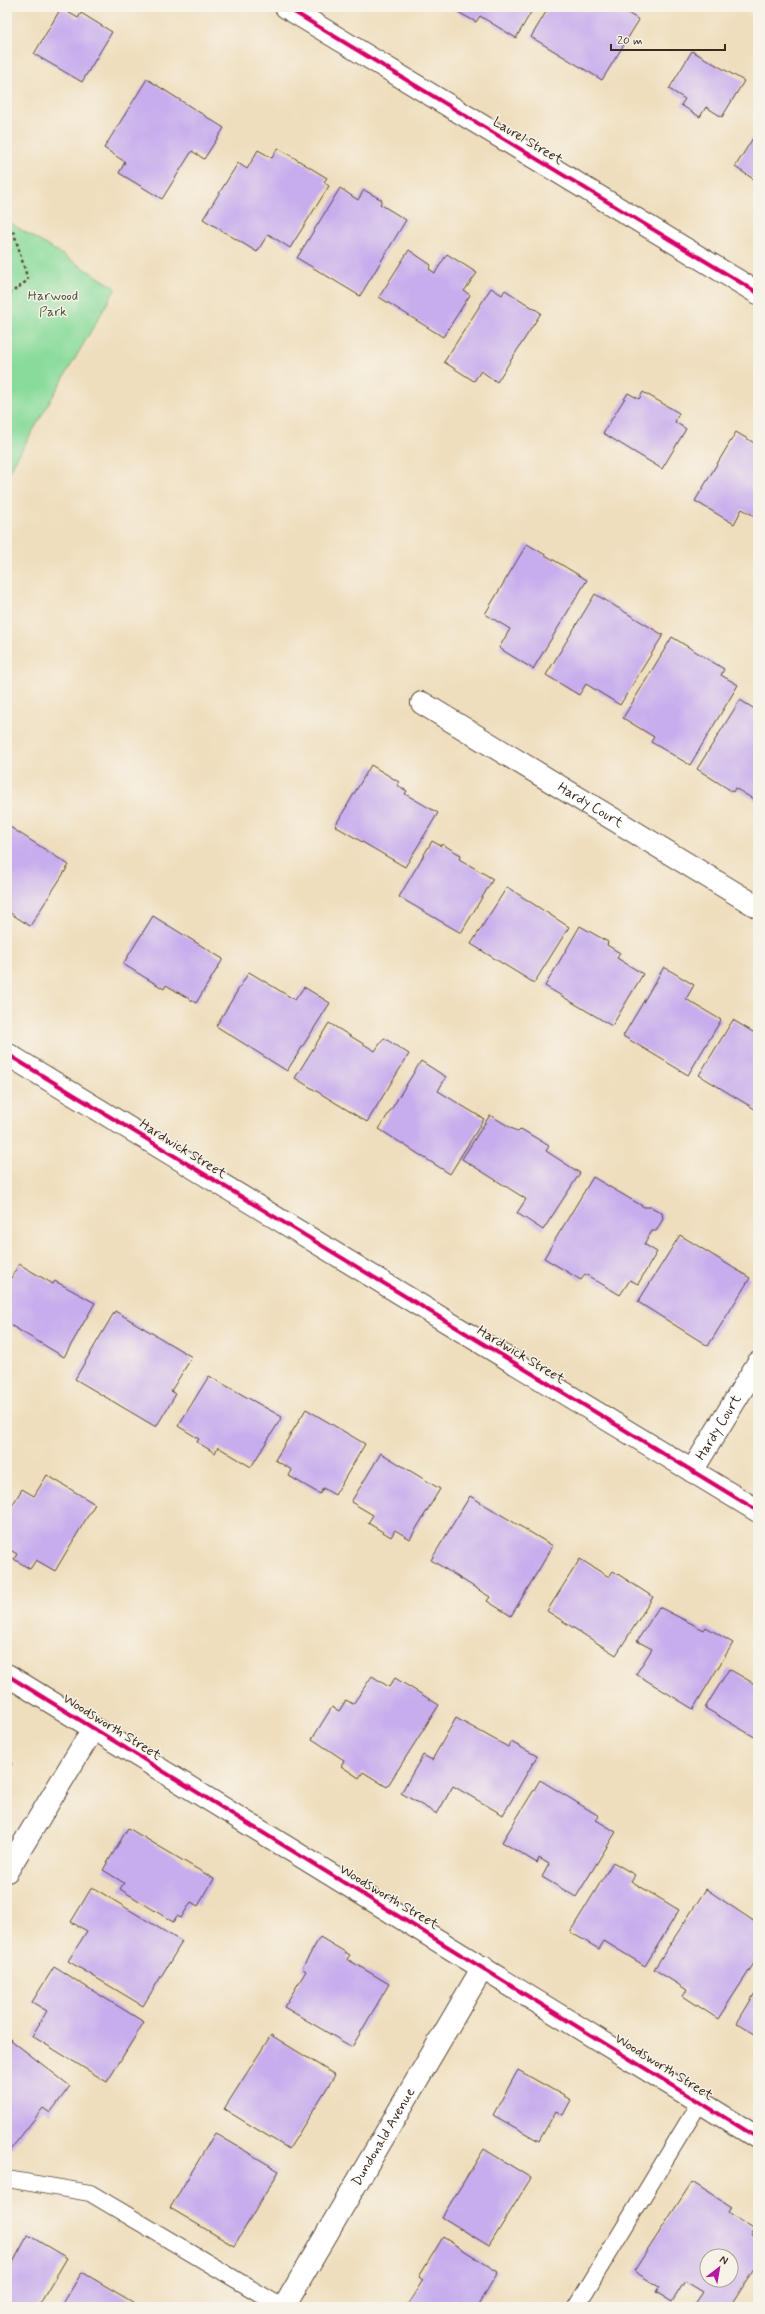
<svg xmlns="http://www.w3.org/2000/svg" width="765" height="2314" font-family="Mynerve,sans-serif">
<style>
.green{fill:#89db9b;stroke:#62825c}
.building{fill:#c7aded;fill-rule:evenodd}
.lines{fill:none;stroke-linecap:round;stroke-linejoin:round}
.service-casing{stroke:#564536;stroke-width:18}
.minor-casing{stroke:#564536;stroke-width:24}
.path{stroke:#564536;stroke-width:2.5;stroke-dasharray:3 3;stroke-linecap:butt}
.service{stroke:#fff;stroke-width:16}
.minor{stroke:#fff;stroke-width:22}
.cycleway-casing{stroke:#f7f3e8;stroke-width:6}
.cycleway{stroke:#d6006c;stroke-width:4}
.labels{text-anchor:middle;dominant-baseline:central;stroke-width:3;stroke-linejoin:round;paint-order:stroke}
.street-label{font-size:14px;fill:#3b2a1e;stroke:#f7f3e8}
.park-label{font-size:14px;fill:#4e563d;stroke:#f7f3e8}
</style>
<rect width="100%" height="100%" fill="#f7f3e8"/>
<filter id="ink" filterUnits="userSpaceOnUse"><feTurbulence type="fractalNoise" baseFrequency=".025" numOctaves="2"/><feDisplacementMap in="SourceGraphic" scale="8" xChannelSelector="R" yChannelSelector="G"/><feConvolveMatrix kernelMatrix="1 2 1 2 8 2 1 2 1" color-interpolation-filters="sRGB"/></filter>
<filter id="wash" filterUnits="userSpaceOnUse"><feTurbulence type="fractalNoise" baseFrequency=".012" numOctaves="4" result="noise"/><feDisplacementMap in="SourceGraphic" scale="16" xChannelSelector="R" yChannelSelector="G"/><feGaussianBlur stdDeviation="0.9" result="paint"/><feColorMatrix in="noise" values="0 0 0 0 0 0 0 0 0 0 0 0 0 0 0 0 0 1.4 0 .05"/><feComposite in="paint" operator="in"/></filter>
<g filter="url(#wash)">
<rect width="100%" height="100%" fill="#efdebd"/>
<!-- green -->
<path class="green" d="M7 221 116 288 7 475Z"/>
<g id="blocks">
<!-- building -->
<path class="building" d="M449 7H534L516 38 480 16 476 22Z
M549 7H618L639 20 602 80 531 37Z
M61 8 78 18 81 13 112 32 82 82 34 54Z
M692 51 744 81 722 117 706 107 700 117 681 105 685 99 669 89Z
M147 79 224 128 204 159 192 151 162 199 119 173 125 162 104 148Z
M758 130V182L735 167Z
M278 148 327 178 324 182 329 186 290 248 268 234 257 252 203 219 238 163 247 169 258 150 272 158Z
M340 188 358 200 364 190 382 200 380 204 406 220 360 296 297 258Z
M409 250 431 265 429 269 435 273 447 254 477 273 464 291 470 295 443 337 379 297Z
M491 288 502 295 505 290 541 313 497 382 481 371 474 381 444 362Z
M643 392 679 413 675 422 686 429 662 469 603 433 628 393 639 399Z
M736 432 756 444 758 441V518L742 509 734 524 695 501Z
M527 544 587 580 533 669 499 648 510 629 485 614Z
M595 594 663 635 620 705 586 684 579 695 546 675Z
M672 637 724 669 721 675 738 685 690 765 651 742 654 737 623 718Z
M740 700 758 711V802L735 788 733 792 697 769Z
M371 765 399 782 397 785 407 791 405 794 438 813 405 867 335 826Z
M7 825 69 865 30 926 7 911Z
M432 841 441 846 442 844 461 855 459 859 493 879 461 933 399 897Z
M507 887 569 927 534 983 471 944Z
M153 916 223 959 196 1003 166 985 164 989 123 964Z
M580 926 608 942 607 945 620 953 617 958 643 974 612 1026 545 986Z
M664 967 694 985 686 999 721 1020 688 1075 623 1036Z
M249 972 295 1000 304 987 330 1003 287 1071 216 1026Z
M733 1020 758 1035V1111L699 1075Z
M329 1023 375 1051 384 1038 409 1054 367 1122 295 1078Z
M421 1061 446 1077 438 1091 484 1119 450 1174 379 1129Z
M490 1115 518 1132 521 1129 549 1146 546 1151 580 1173 543 1230 517 1213 526 1199 462 1159Z
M593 1177 644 1207H651L662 1213 663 1219 656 1231H652L644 1244 657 1252 638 1284 630 1280 620 1295 585 1274 581 1280 544 1258Z
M680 1235 750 1278 708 1346 638 1302Z
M19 1264 53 1284 55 1281 95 1303 64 1357 7 1323V1285Z
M115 1311 192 1357 171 1391 176 1394 156 1427 75 1379Z
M209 1376 282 1417 251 1467 218 1447 215 1453 197 1442 199 1439 178 1426Z
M306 1409 365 1444 335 1495 323 1488 320 1494 289 1476 292 1470 275 1460Z
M381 1453 440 1489 410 1539 395 1530 391 1537 368 1523 373 1515 351 1502Z
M47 1475 95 1504 55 1571 36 1560 30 1569 14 1559 17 1554 7 1548V1514L22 1489 34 1496Z
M470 1496 553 1546 511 1616 487 1601 490 1597 431 1560Z
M580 1559 609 1577 613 1571 653 1597 616 1655 547 1611Z
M659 1607 704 1630 706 1627 733 1643 693 1709 636 1674 652 1649 637 1641Z
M729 1669 758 1686V1739L705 1708Z
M372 1676 389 1687 395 1678 439 1705 387 1787 363 1772 359 1778 341 1766 344 1760 312 1739 332 1707 339 1711 346 1700 353 1704Z
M456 1718 508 1747 511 1742 537 1756 503 1815 453 1786 437 1814 401 1793 423 1755 432 1760Z
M7 1761 12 1764 7 1771Z
M540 1780 599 1816 596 1820 616 1832 576 1897 542 1877 549 1864 539 1858 537 1863 502 1842Z
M128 1828 214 1879 198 1906 191 1902 181 1918 177 1916 173 1922 120 1889 124 1883 103 1870Z
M613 1862 635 1875 631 1881 679 1910 645 1966 604 1941 599 1949 570 1932Z
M92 1887 182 1942 143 2006 68 1961 87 1931 71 1922Z
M706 1889 758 1924V1957L718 2019 683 1996 687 1990 654 1969Z
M320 1937 350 1955 347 1959 389 1984 352 2047 284 2007 306 1971 302 1968Z
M54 1967 144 2022 107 2082 32 2036 47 2011 32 2002Z
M758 1988V2036L737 2023Z
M271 2035 335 2075 289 2149 224 2109Z
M7 2037 70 2086 50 2113 43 2108 7 2154Z
M518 2070 571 2100 563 2115 556 2111 539 2141 493 2115Z
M215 2133 279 2171 234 2246 170 2208Z
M484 2149 531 2178 489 2246 442 2217Z
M692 2182 731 2207 728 2212 755 2229 751 2235 758 2239V2263L730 2307H693L703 2292 685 2281 672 2302 656 2292 659 2287 634 2271ZM707 2256H731V2280H707Z
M28 2235 67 2258 38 2307H7V2264L11 2266Z
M443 2237 498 2272 477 2307H406L423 2280 419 2277Z
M82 2272 141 2307H61Z"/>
</g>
</g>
<g filter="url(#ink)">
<use href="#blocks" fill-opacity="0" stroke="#564536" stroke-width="1"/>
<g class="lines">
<defs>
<path id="service" d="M7 2179 90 2193 282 2307
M576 2307 700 2102"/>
<g id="minor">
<path d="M286 7 758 293"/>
<path id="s1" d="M422 703 758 907"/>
<path d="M7 1054 758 1511"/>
<path id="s2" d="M692 1471 758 1363"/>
<path d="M7 1675 758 2138"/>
<path d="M7 1871 93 1729"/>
<path id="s3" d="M284 2307 483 1967"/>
</g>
</defs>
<!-- service casing -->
<use href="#service" class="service-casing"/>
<!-- minor casing -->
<use href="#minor" class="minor-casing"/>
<!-- path -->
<path class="path" d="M7 229 14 233 28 280 7 296"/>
<!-- service -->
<use href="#service" class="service"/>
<!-- minor -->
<use href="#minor" class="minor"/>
<defs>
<path id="cycleway" d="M286 7 758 293
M7 1054 758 1511
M7 1675 758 2138"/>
</defs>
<!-- cycleway casing -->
<use href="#cycleway" class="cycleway-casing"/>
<!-- cycleway -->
<use href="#cycleway" class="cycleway"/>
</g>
</g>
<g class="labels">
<!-- street labels -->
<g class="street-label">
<text transform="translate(528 141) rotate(31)">Laurel Street</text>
<text stroke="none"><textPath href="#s1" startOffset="197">Hardy Court</textPath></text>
<text transform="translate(183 1149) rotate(32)">Hardwick Street</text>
<text transform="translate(521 1355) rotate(31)">Hardwick Street</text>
<text stroke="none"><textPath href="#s2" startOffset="51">Hardy Court</textPath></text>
<text transform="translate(112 1727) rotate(32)">Woodsworth Street</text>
<text transform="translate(389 1897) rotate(31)">Woodsworth Street</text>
<text transform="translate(664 2067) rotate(32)">Woodsworth Street</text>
<text stroke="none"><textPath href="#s3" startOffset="197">Dundonald Avenue</textPath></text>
</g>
<!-- park labels -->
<g class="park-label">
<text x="53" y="296">Harwood<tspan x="53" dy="16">Park</tspan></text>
</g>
</g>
<!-- margin -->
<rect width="765" height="2314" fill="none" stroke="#f7f3e8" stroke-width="24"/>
<!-- north arrow -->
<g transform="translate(719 2268) rotate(31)"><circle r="19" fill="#f7f3e8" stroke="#aca397"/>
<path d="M0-3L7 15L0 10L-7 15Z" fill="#b5179e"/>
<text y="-6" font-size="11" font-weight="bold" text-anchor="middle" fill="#3b2a1e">N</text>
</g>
<!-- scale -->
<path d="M611 44v6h114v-6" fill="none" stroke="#3b2a1e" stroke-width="2"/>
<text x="617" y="44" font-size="12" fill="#3b2a1e" stroke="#f7f3e8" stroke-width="3" paint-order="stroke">20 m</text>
</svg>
